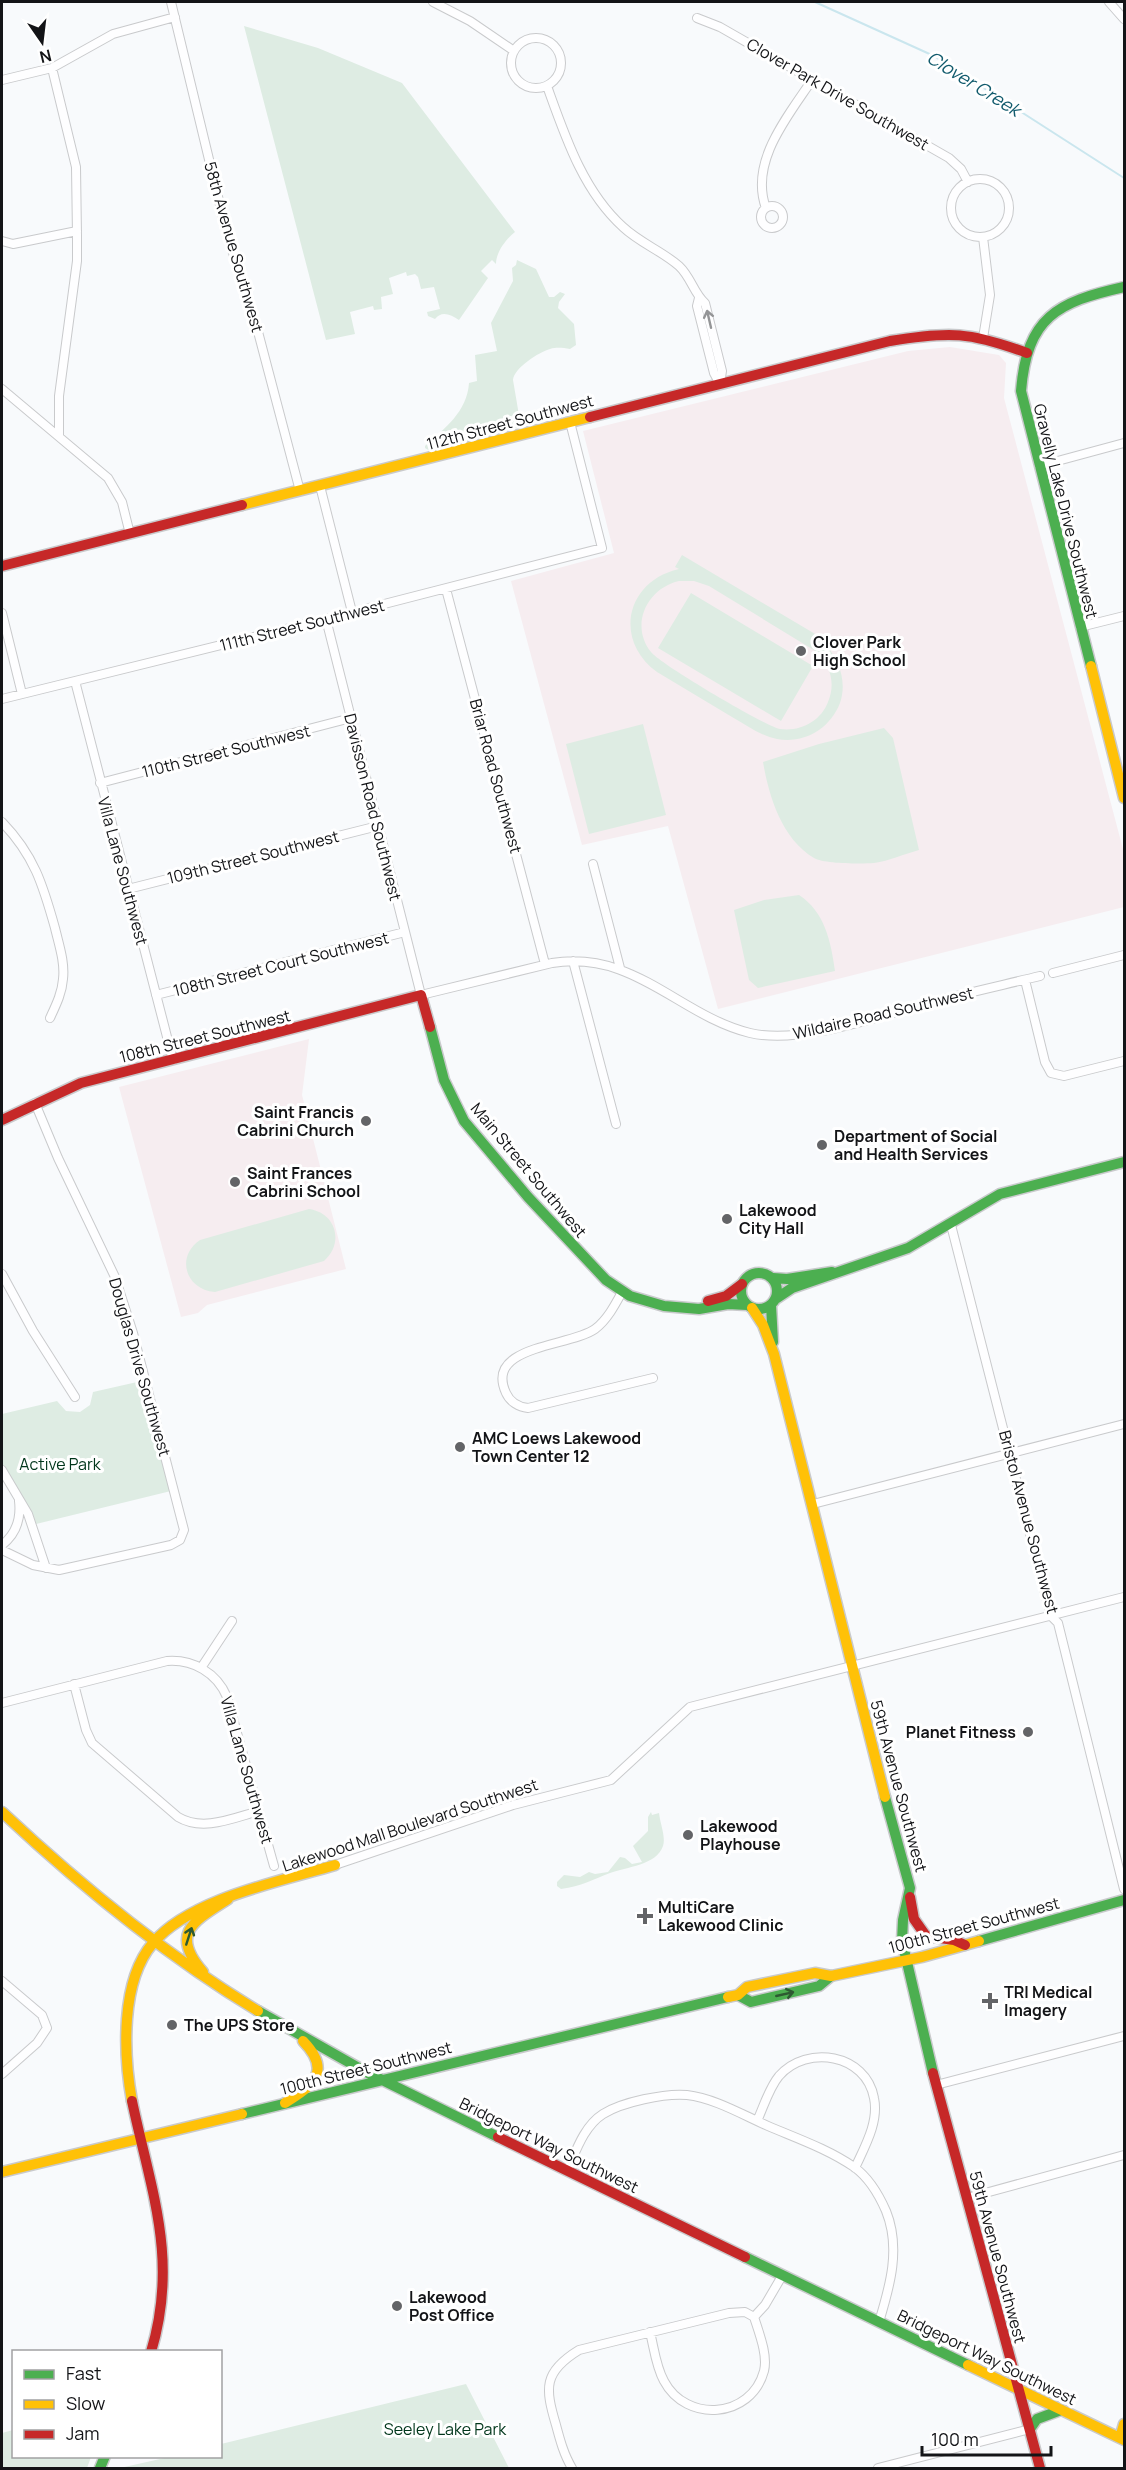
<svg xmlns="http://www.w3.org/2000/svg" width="1126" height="2470" font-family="Manrope,sans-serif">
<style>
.education{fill:#f6edf0}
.green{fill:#deece3;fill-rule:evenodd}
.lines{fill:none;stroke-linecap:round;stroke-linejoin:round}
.stream{stroke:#cae6ee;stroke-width:2}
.street-casing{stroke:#c9cacc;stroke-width:10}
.fast-casing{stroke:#c9cacc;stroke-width:13}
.slow-casing{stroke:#c9cacc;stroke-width:13}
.jam-casing{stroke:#c9cacc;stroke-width:13}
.street{stroke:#fefeff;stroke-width:8}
.fast{stroke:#4caf50;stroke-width:10}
.slow{stroke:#ffc107;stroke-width:10}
.jam{stroke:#c62828;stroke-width:10}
.oneway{stroke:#949597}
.oneway2{stroke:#2d5a31}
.poi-dot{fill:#636467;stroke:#fff;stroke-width:2}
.labels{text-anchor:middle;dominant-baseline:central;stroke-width:6;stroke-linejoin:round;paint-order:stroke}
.street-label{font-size:16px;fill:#131417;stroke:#fff}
.poi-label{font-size:16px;font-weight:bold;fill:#131417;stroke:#fff;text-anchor:start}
.park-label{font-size:16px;fill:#00361b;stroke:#fff}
.water-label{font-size:18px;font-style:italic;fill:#125b6d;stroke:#fff}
</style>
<rect width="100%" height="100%" fill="#f8fafc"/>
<!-- education -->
<path class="education" d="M950 347 999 355 1006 363 1004 398 1124 853V907L718 1009 668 826 582 845 511 581 614 553 583 431 908 351Z
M309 1039 302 1095 346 1269 207 1305 198 1313 181 1317 119 1087Z"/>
<!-- green -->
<path class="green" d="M244 26 318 48 402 83 515 232C506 239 496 252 496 264L492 260 481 271 488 278 459 320C451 315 442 310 435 319L428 316 427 312 440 309 434 287 421 289 418 277 415 274 407 276 406 272 389 278 393 294 381 297 382 309 374 310 373 306 350 312 355 334 326 340Z
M517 260 536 269 549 297H554L560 292 565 294 559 302 558 308 574 324 576 345 570 349C563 348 557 347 550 349 539 352 514 368 513 380L521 427 430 451 425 448V446C445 428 467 412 469 383L477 381 475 355 497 351 491 323 513 281 512 268 516 265Z
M682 555 827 641 825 644C840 661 847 682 840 703 830 729 804 744 777 739 761 736 746 725 732 717 707 702 682 687 657 672 613 640 626 581 679 569L675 567ZM679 581H694L709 586 817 652C830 665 836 683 828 702 821 721 800 732 780 729 765 726 660 664 651 652 629 624 648 588 679 581Z
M691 593 813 666 781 721 658 648Z
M643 724 666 815 589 834 566 744Z
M884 728 893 738 919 850C904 854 889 861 874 863 862 864 824 864 814 858 782 839 769 797 763 762L819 744Z
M799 895C825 912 831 942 835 971L758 988 749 980 734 910 764 900Z
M309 1209C337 1213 344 1244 324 1261L215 1292C186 1290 175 1257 200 1240Z
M146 1380 175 1490 32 1525 2 1470V1414L57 1401 66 1411 80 1412 90 1405 93 1392Z
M651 1812 652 1815 659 1813C660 1823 666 1837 663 1846 657 1865 626 1867 610 1873 592 1880 582 1886 561 1889L557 1886V1882L564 1875 580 1877 589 1872 595 1874 608 1872 620 1857 625 1858 632 1864 642 1862 633 1846 648 1831V1817Z
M466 2384 509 2468H120L169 2457 220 2456 221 2444Z
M13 2430 14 2456 91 2457 87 2468H2V2433Z"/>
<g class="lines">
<!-- stream -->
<path class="stream" d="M815 2 934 56 1124 178"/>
<defs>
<path id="street" d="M171 2 227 234 257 328 300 491
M433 2 470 21 514 51
M1109 2 1124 19
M697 18 720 27 949 158 961 169 968 182
M511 63a25 25 0 1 1 50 0a25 25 0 1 1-50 0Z
M52 68 76 167 77 236V261L59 396V435
M2 80 52 68 113 34 175 17
M547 86C565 136 583 191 623 227 640 243 662 251 679 266 691 277 694 294 705 303L722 371 720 384
M951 208a29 29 0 1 1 58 0a29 29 0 1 1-58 0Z
M761 217a11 11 0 1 1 22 0a11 11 0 1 1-22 0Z
M766 208C749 162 788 116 812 80
M983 237 990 295 983 338
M2 241 13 244 77 231
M699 298 697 306 714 373 720 384
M2 389 108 478 122 502 130 534
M1039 466 1124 443
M320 486 352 612
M446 589 545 964
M2 613 22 694
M326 619 421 995 552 963C635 950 678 1015 750 1033 801 1045 878 1016 929 1003 966 993 1003 985 1040 976
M1080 627 1124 616
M75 681 173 1060
M2 699 326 619 602 548 570 422
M100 783 351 718
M2 822C34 855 43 885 55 928 59 945 65 962 63 979 62 993 56 1005 50 1018
M593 864 620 968
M128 889 378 826
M573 961 616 1124
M1053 973 1124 955
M1025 980 1045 1062 1051 1073 1064 1076 1124 1061
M156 995 405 932
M951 1225 1051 1616 1058 1623 1124 1889
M2 1274 33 1331 75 1397
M622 1292C615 1305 607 1320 595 1329 570 1347 484 1345 506 1393 510 1402 519 1407 528 1408L653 1378
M2 1470 28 1514 46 1568
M813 1504 1124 1424
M2 1545C16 1534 21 1518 19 1501
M2 1550 33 1565 59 1570 171 1545 180 1540 184 1530 133 1333 115 1277 58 1158 35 1103
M201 1668 232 1621
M74 1684 86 1730 92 1743 178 1817C203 1832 233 1818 259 1811
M2 1703 167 1661C193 1659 217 1673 227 1697L274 1866
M335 1865 513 1805 611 1780 690 1707 1124 1597
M2 1981 42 2015 47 2028 37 2043 2 2074
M936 2085 1124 2036
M757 2121C764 2106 769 2088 779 2076 807 2044 866 2054 874 2098 879 2122 865 2146 855 2168
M567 2171C576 2151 584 2126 603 2114 622 2102 665 2093 687 2095 714 2098 743 2115 768 2126 796 2138 828 2149 854 2167 868 2177 879 2195 886 2211 901 2248 890 2286 879 2322
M967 2198 1124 2155
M754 2317 765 2305 782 2276
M650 2332C654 2348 656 2367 664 2381 686 2423 751 2419 764 2371 768 2355 759 2333 754 2317
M572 2468C564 2455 560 2440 556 2425 545 2388 543 2372 579 2350L729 2313 745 2312 754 2317
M878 2468 1030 2429"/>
<path id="fast" d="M1091 666 1021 391C1027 317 1057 302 1124 287
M430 1027 444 1080 464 1121 528 1197 606 1280 630 1296 664 1306 699 1309 728 1304 747 1305
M741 1291a18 18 0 1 1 36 0a18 18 0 1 1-36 0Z
M773 1278 787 1279 832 1272
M777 1298 792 1288 908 1248 1000 1194 1124 1162
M771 1305 773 1342
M885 1797 910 1888 903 1920 902 1941 933 2073
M979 1941 1124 1900
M738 1995 751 2002 819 1986 831 1976
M258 2011 366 2072 498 2137
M242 2114 728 1997
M745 2257 968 2365
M1030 2429 1037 2419 1061 2410
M100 2468 105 2456"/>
<path id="slow" d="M242 505 590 417
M1091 666 1124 798
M752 1308 763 1325 774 1354 885 1797
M2 1812C81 1886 165 1955 258 2011
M203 1972C169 1933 194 1921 228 1899
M728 1997 738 1995 747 1987 815 1973 831 1976 922 1957 979 1941
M132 2101C127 2074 125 2047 127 2019 129 1992 135 1964 153 1943 190 1899 281 1881 335 1865
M285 2103C314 2085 332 2071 303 2041
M2 2172 242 2114
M968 2365 1124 2440
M1120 2438 1124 2424"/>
<path id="jam" d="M590 417 890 341C950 331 970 332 1027 353
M2 566 242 505
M2 1120 81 1083 421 995 430 1027
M708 1301 726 1296 742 1284
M910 1897 914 1919 926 1936 954 1940 965 1945
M933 2073 1040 2468
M132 2101C151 2191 179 2259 151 2352
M498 2137 745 2257"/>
</defs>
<!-- street casing -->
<use href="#street" class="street-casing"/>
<!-- fast casing -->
<use href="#fast" class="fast-casing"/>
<!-- slow casing -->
<use href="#slow" class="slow-casing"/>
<!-- jam casing -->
<use href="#jam" class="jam-casing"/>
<!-- street -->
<use href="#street" class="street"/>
<!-- fast -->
<use href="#fast" class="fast"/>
<!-- slow -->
<use href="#slow" class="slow"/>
<!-- jam -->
<use href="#jam" class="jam"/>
</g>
<!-- one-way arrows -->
<defs><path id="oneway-shaft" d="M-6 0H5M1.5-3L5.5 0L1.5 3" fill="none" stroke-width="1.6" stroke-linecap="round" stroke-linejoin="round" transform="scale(1.5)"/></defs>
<use class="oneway" href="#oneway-shaft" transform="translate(709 319) rotate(-103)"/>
<g class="oneway2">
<use href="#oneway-shaft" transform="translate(189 1936) rotate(-72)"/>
<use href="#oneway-shaft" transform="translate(785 1994) rotate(-13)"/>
</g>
<!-- markers -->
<g class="poi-dot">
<circle cx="801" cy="651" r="6"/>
<circle cx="366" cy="1121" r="6"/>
<circle cx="822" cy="1145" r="6"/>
<circle cx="235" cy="1182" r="6"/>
<circle cx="727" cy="1219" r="6"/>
<circle cx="460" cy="1447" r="6"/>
<circle cx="1028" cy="1732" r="6"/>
<circle cx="688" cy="1835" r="6"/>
<path d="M642 1907h6v6h6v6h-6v6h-6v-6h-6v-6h6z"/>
<path d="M987 1992h6v6h6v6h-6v6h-6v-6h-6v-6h6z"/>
<circle cx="172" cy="2025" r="6"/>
<circle cx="397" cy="2306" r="6"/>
</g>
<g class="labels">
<!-- street labels -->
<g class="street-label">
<text transform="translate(838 94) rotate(30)">Clover Park Drive Southwest</text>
<text transform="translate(234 247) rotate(74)">58th Avenue Southwest</text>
<text transform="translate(510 422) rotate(-15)">112th Street Southwest</text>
<text transform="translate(1066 511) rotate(76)">Gravelly Lake Drive Southwest</text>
<text transform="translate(302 625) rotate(-14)">111th Street Southwest</text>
<text transform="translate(226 751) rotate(-14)">110th Street Southwest</text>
<text transform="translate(496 776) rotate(75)">Briar Road Southwest</text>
<text transform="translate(373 807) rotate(76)">Davisson Road Southwest</text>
<text transform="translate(253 857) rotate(-14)">109th Street Southwest</text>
<text transform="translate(123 871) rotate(75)">Villa Lane Southwest</text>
<text transform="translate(281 964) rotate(-14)">108th Street Court Southwest</text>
<text transform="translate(883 1013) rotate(-13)">Wildaire Road Southwest</text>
<text transform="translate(205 1036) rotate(-14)">108th Street Southwest</text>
<text transform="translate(529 1170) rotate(50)">Main Street Southwest</text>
<text transform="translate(140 1367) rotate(74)">Douglas Drive Southwest</text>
<text transform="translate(1029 1522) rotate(75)">Bristol Avenue Southwest</text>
<text transform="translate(247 1770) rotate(74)">Villa Lane Southwest</text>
<text transform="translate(899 1786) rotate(75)">59th Avenue Southwest</text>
<text transform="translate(410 1825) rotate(-18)">Lakewood Mall Boulevard Southwest</text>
<text transform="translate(974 1925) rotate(-15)">100th Street Southwest</text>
<text transform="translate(366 2068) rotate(-14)">100th Street Southwest</text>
<text transform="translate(549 2145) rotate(26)">Bridgeport Way Southwest</text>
<text transform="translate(998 2257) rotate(75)">59th Avenue Southwest</text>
<text transform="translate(987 2357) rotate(26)">Bridgeport Way Southwest</text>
</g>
<!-- poi labels -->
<g class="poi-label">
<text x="813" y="642">Clover Park<tspan x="813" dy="18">High School</tspan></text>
<text x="354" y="1112" text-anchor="end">Saint Francis<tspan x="354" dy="18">Cabrini Church</tspan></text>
<text x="834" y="1136">Department of Social<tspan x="834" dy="18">and Health Services</tspan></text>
<text x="247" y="1173">Saint Frances<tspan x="247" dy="18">Cabrini School</tspan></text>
<text x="739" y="1210">Lakewood<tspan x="739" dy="18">City Hall</tspan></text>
<text x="472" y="1438">AMC Loews Lakewood<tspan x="472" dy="18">Town Center 12</tspan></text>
<text x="1016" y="1732" text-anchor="end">Planet Fitness</text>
<text x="700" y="1826">Lakewood<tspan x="700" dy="18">Playhouse</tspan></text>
<text x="658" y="1907">MultiCare<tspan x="658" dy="18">Lakewood Clinic</tspan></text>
<text x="1004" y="1992">TRI Medical<tspan x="1004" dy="18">Imagery</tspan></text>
<text x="184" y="2025">The UPS Store</text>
<text x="409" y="2297">Lakewood<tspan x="409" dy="18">Post Office</tspan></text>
</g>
<!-- park labels -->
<g class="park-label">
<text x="60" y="1464">Active Park</text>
<text x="445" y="2429">Seeley Lake Park</text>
</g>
<!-- water labels -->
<g class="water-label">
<text transform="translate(974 83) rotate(32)">Clover Creek</text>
</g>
</g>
<!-- border -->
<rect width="1126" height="2470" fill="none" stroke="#131417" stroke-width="6"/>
<!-- legend -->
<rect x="12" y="2350" width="210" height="108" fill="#ffffff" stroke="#a1a1a2" stroke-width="1.5"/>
<rect x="24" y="2370" width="30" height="9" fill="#4caf50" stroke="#a1a1a2" stroke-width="1.5"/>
<text x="66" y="2380" font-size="18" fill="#131417">Fast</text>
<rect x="24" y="2400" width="30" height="9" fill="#ffc107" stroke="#a1a1a2" stroke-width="1.5"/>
<text x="66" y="2410" font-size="18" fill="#131417">Slow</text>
<rect x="24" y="2430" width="30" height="9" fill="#c62828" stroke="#a1a1a2" stroke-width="1.5"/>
<text x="66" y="2440" font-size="18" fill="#131417">Jam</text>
<!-- north arrow -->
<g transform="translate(42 42) rotate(166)" stroke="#ffffff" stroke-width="4.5" paint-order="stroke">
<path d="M0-4.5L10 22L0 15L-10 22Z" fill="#131417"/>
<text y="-9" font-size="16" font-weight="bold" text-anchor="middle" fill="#131417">N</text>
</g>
<!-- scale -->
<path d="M922 2446v9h129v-9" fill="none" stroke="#131417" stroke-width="3"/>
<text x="931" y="2446" font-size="18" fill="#131417" stroke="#ffffff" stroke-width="4.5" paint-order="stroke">100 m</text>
</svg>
